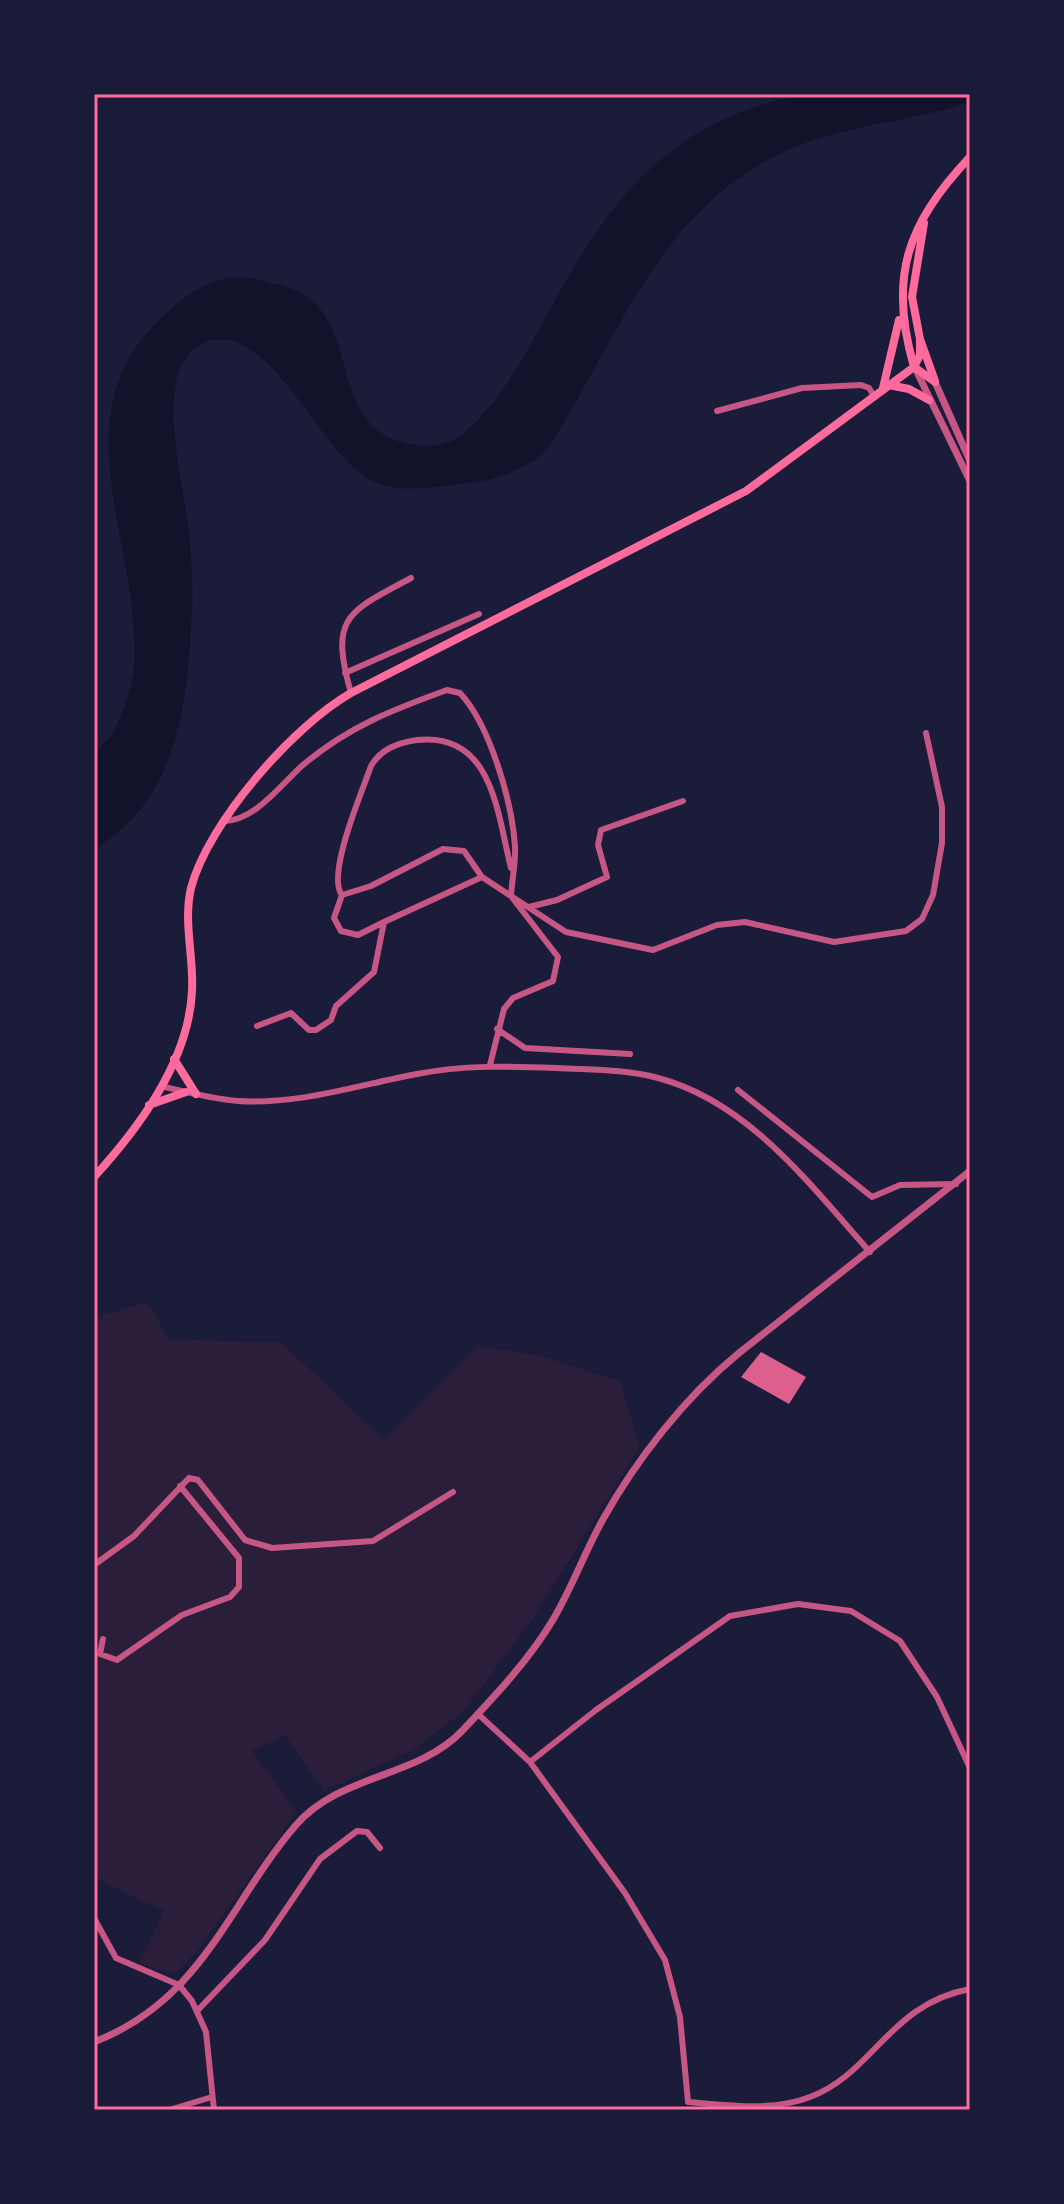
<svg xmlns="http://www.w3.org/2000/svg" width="1064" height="2204" font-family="Montserrat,sans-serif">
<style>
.green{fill:#2a1e3b}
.water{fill:#12122b}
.building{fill:#dd5f8e}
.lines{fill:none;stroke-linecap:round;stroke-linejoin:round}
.minor{stroke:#c65784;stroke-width:6}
.tertiary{stroke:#c65784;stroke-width:7}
.secondary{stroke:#ff6b9d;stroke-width:8}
.neatline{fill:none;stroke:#ff6b9d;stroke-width:3}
</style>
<rect width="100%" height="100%" fill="#1b1b3a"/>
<!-- green -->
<path class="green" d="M147 1302 169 1339 282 1343 384 1440 479 1346 541 1356 620 1381 640 1446 534 1617 463 1712 413 1750 324 1791 285 1735 252 1751 297 1812 198 1950 175 1974 139 1964 164 1911 94 1877V1318Z"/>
<!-- water -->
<path class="water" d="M805 94H970V102C916 120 859 124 805 143 663 196 622 333 548 448 526 472 492 481 461 484 431 487 400 494 372 481 320 457 261 299 194 349 155 378 183 484 188 524 191 551 193 582 192 609 189 669 185 738 153 791 138 817 118 833 94 850 94 832 89 767 96 755 100 746 109 740 114 731 121 717 131 692 133 675 147 555 56 423 157 322 175 304 193 289 217 281 234 275 252 277 268 282 282 285 297 289 309 298 360 339 330 433 414 445 430 447 450 445 463 434 514 390 538 326 573 269 630 173 692 115 805 94Z"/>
<!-- building -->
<path class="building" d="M761 1352 806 1377 789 1404 741 1377Z"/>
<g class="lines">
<!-- minor -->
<path class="minor" d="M717 411 802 388 861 385 869 388 874 396
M345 673 479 614
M351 693C329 616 348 612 411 578
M225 821C256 820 282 783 304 764 350 726 392 710 447 690L460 693C490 725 512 802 515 846 516 862 512 879 511 896L558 957 553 981 513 998 504 1009 490 1065
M482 877 464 851 443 849 371 886 342 895C326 875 362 792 371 766 381 749 397 743 417 740 493 732 497 813 511 868
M342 895 334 918 341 931 358 935 384 922
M529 907 557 900 607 877 598 845 601 830 683 801
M257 1026 291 1013 309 1030H316L331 1020 336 1006 374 972 384 922 482 877 566 932 653 950 717 925 745 922 834 942 906 931 922 919 933 895 942 843V807L926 733
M497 1029 525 1048 630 1054
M161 1086C186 1092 212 1099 238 1101 299 1105 358 1085 417 1074 463 1065 509 1066 556 1068 590 1070 625 1069 658 1078 749 1102 810 1185 870 1252
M738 1090 872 1197 900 1185 956 1184
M94 1565 134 1536 189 1478 198 1480 245 1540 272 1548 373 1541 453 1492
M103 1639 100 1654 117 1660 182 1615 230 1597 239 1587V1558L180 1486
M478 1714 530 1762 625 1893 665 1960 680 2017 688 2102C727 2105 772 2112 810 2097 874 2073 889 2004 970 1989
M530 1762 596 1710 730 1616 798 1604 851 1611 900 1641 937 1697 970 1768
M94 1918 116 1958 179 1985 192 2001 206 2032 214 2110
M198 2010 265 1940 320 1859 357 1831 367 1832 380 1848
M169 2110 212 2097"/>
<!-- tertiary -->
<path class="tertiary" d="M915 368 970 481
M935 382 970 461
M94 2042C203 2000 228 1904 296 1825 340 1774 417 1778 462 1731 495 1696 530 1659 554 1618 572 1587 585 1552 602 1521 636 1460 685 1397 739 1353L970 1171"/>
<!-- secondary -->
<path class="secondary" d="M924 223 912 297 920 339 935 381
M935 382 914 367C888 277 907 224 970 157
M889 385 909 389 929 400
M883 388 899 320
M174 1059 196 1094
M149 1105 186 1092
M94 1177C139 1128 189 1060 192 991 194 957 183 922 191 888 208 823 293 726 351 693L746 491 914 367 920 355V339"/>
</g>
<!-- border -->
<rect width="1064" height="2204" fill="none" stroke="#1b1b3a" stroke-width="192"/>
<rect x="96" y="96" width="872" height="2012" class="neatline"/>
</svg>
